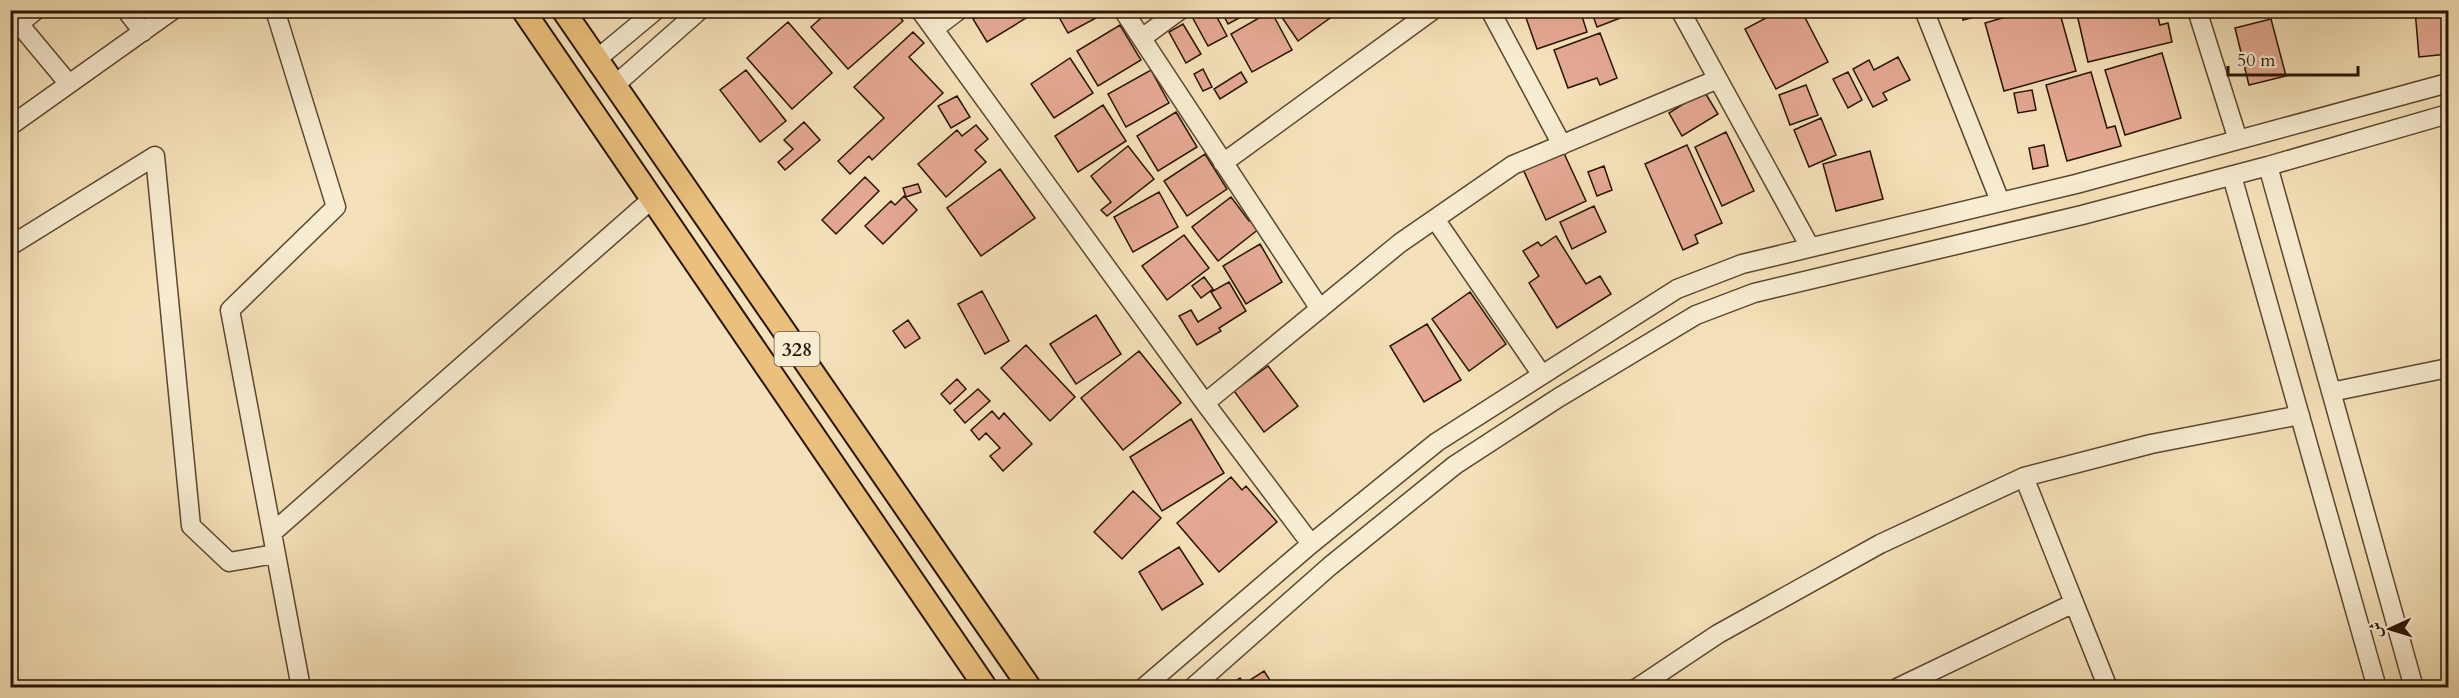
<svg xmlns="http://www.w3.org/2000/svg" width="2459" height="698" font-family="Cardo,Amiri,serif">
<style>
.building{fill:#e5a993;stroke:#281401;stroke-width:1.5}
.lines{fill:none;stroke-linecap:round;stroke-linejoin:round}
.minor-casing{stroke:#5b472f;stroke-width:21}
.major-casing{stroke:#281401;stroke-width:26}
.minor{stroke:#f8ecd2;stroke-width:18}
.major{stroke:#eac07c;stroke-width:22}
.labels{text-anchor:middle;dominant-baseline:central;stroke-width:5;stroke-linejoin:round;paint-order:stroke}
.shield{fill:#f8ecd2;stroke:#665540;stroke-width:1.5}
.shield-label{font-size:20px;font-weight:bold;fill:#281401}
</style>
<rect width="100%" height="100%" fill="#f5e1b9"/>
<filter id="stains"><feTurbulence type="fractalNoise" baseFrequency=".00333" numOctaves="4"/><feColorMatrix values="0 0 0 0 .2 0 0 0 0 .09 0 0 0 0 .02 0 0 0 .5 -.17"/></filter>
<radialGradient id="worn" r=".72"><stop offset=".6" stop-color="#630" stop-opacity="0"/><stop offset="1" stop-color="#630" stop-opacity=".3"/></radialGradient>
<!-- building -->
<path class="building" d="M830 10H894L903 21 848 69 811 27Z
M987 10H1035L1036 12 987 42 973 19Z
M1055 10H1109V11L1068 33Z
M1194 10H1213L1227 36 1208 46 1190 13Z
M1221 10H1254L1228 24Z
M1277 10H1325L1330 18 1298 41Z
M1529 10H1580L1587 32 1537 49 1524 12Z
M1591 10H1641L1597 27Z
M1781 10H1801L1828 62 1776 89 1745 29Z
M1968 10H2000L1963 20 1961 12Z
M2030 10H2059L2076 71 2004 91 1985 23Z
M2076 10H2156L2160 25 2168 23 2172 42 2088 62Z
M2415 10H2448V54L2419 57Z
M1271 11 1292 50 1252 72 1231 34Z
M2271 19 2286 76 2249 85 2235 28Z
M788 22 832 73 792 109 747 58Z
M1183 24 1201 54 1186 63 1169 32Z
M1120 25 1141 60 1098 86 1077 51Z
M913 32 924 43 909 57 943 93 872 160 869 156 850 174 838 161 884 118 854 87Z
M1600 33 1617 78 1600 85 1597 78 1568 88 1554 50Z
M2162 53 2181 118 2125 135 2105 70Z
M1898 57 1910 80 1883 93 1887 100 1873 107 1853 69 1869 60 1874 70Z
M1070 58 1093 93 1054 118 1031 84Z
M1203 69 1212 87 1203 91 1194 74Z
M746 70 786 121 760 142 720 90Z
M1151 70 1169 103 1126 127 1108 94Z
M1241 72 1247 82 1220 99 1214 89Z
M1848 72 1862 100 1848 108 1833 79Z
M2091 72 2107 128 2115 126 2121 146 2067 161 2046 85Z
M1806 85 1818 115 1790 125 1779 95Z
M2032 90 2036 110 2018 113 2014 93Z
M1704 91 1718 114 1682 136 1669 113Z
M957 96 970 117 951 128 938 106Z
M1103 105 1126 141 1078 172 1055 136Z
M1176 112 1197 147 1158 171 1137 136Z
M1821 118 1836 155 1809 167 1794 130Z
M804 122 820 140 785 170 778 162 793 149 784 140Z
M976 125 988 139 975 150 986 162 946 197 918 164 957 130 962 136Z
M1726 132 1754 191 1722 206 1695 147Z
M1687 145 1722 223 1695 235 1698 243 1683 250 1645 164Z
M2044 145 2048 166 2033 169 2029 148Z
M1128 146 1154 179 1107 216 1101 210 1111 202 1091 176Z
M1562 149 1586 201 1546 220 1522 167Z
M1870 151 1883 199 1836 211 1823 164Z
M1205 154 1227 189 1187 216 1164 181Z
M1604 166 1612 190 1597 196 1588 172Z
M1000 169 1035 218 981 256 947 208Z
M865 177 879 191 836 234 822 220Z
M918 184 921 192 906 197 903 188Z
M1159 192 1178 227 1133 252 1114 217Z
M904 196 917 210 883 244 865 226 891 201 895 205Z
M1231 197 1249 221 1256 215 1264 225 1218 261 1192 227Z
M1594 206 1606 232 1572 249 1560 222Z
M1184 235 1209 268 1167 300 1142 266Z
M1556 236 1586 284 1600 276 1611 294 1557 328 1529 283 1539 276 1523 251 1538 242 1541 246Z
M1260 244 1282 282 1246 304 1223 266Z
M1204 277 1213 289 1201 298 1192 286Z
M1229 282 1246 311 1219 328 1221 331 1197 345 1179 316 1191 310 1198 322 1221 308 1211 292Z
M982 291 1009 341 985 354 958 304Z
M1470 292 1506 344 1469 371 1432 319Z
M1096 315 1121 354 1076 384 1050 344Z
M908 320 920 338 905 348 893 331Z
M1427 324 1461 380 1424 402 1390 346Z
M1026 345 1075 397 1050 421 1001 368Z
M1139 351 1181 403 1123 450 1081 398Z
M1268 366 1298 406 1264 432 1234 391Z
M957 379 966 389 950 404 941 394Z
M978 389 990 401 965 423 954 410Z
M992 411 999 419 1004 413 1032 444 1003 471 990 456 1000 448 986 433 979 440 971 430Z
M1191 419 1224 473 1162 511 1130 457Z
M1231 477 1242 490 1246 486 1277 522 1219 572 1177 523Z
M1133 491 1161 518 1122 559 1094 532Z
M1179 547 1203 584 1162 610 1139 572Z
M1264 671 1275 688H1225L1240 678 1244 684Z"/>
<g class="lines">
<defs>
<path id="minor" d="M36 10 19 24 69 84 173 10
M126 10 143 32
M920 10 1205 403 1311 544
M1123 10 1320 309
M1490 10 1562 145
M1680 10 1810 247
M1924 10 2000 201
M2197 10 2238 140
M934 29 959 10
M1142 38 1180 10
M597 59 656 10
M615 85 700 10
M10 126 69 84
M1223 163 1433 10
M2268 166 2414 688
M2232 176 2377 688
M1435 219 1542 375
M10 246 155 156 191 526 229 562 275 554
M2331 392 2448 368
M1205 403 1400 243 1513 165 1718 79
M2024 477 2108 688
M272 533 230 310 336 207 275 10
M301 688 272 533 652 199
M1143 688 1311 544 1437 442 1677 289 1742 264 2076 184 2448 83
M1192 688 1330 566 1455 465 1558 398 1696 315 1754 293 2082 215 2268 166 2448 114
M1637 688 1718 634 1880 544 2024 477 2151 444 2300 415
M1897 688 2074 603"/>
<path id="major" d="M523 10 986 688
M563 10 1030 688"/>
</defs>
<!-- minor casing -->
<use href="#minor" class="minor-casing"/>
<!-- major casing -->
<use href="#major" class="major-casing"/>
<!-- minor -->
<use href="#minor" class="minor"/>
<!-- major -->
<use href="#major" class="major"/>
</g>
<g class="labels">
<!-- shield labels -->
<rect class="shield" x="774.5" y="332" width="45" height="34" rx="4.5"/>
<g class="shield-label">
<text x="797" y="349">328</text>
</g>
</g>
<!-- margin -->
<rect width="2459" height="698" fill="none" stroke="#f5e1b9" stroke-width="36"/>
<rect x="12" y="12" width="2435" height="674" fill="none" stroke="#281401" stroke-width="3"/>
<rect x="18" y="18" width="2423" height="662" fill="none" stroke="#281401" stroke-width="1.5"/>
<!-- north arrow -->
<g transform="translate(2390 629) rotate(266)" stroke="#f8ecd2" stroke-width="4.5" paint-order="stroke">
<path d="M0-4.5L10 22L0 15L-10 22Z" fill="#281401"/>
<text y="-9" font-size="16" font-weight="bold" text-anchor="middle" fill="#281401">ش</text>
</g>
<!-- scale -->
<path d="M2228 66v9h130v-9" fill="none" stroke="#281401" stroke-width="3"/>
<text x="2237" y="66" font-size="18" fill="#281401" stroke="#f8ecd2" stroke-width="4.5" paint-order="stroke">50 m</text>
<rect width="100%" height="100%" filter="url(#stains)"/>
<rect width="100%" height="100%" fill="url(#worn)"/>
</svg>
